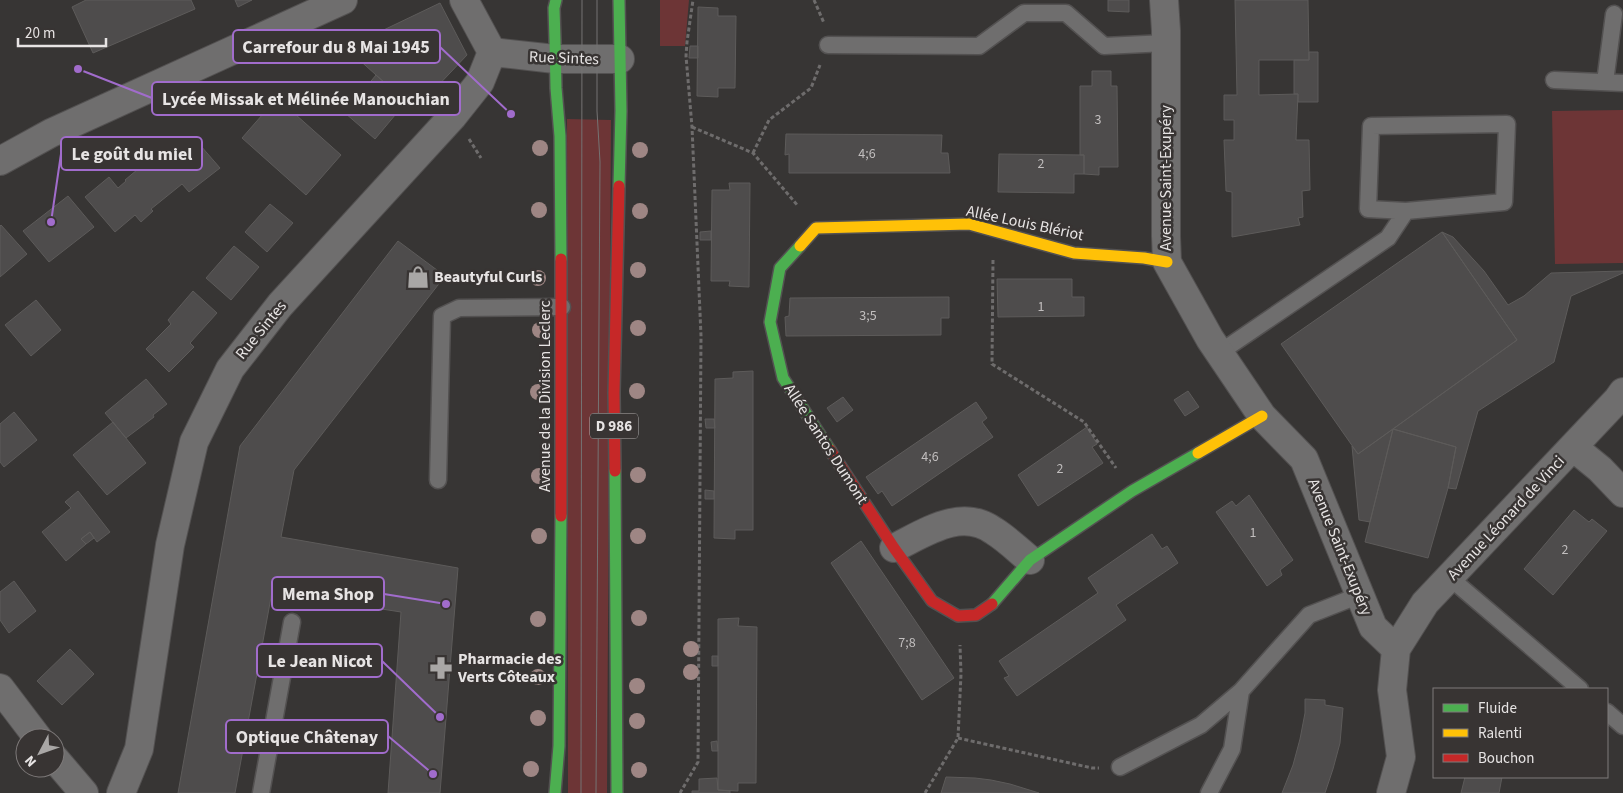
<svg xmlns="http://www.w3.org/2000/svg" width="1623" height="793" font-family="'Source Sans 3',sans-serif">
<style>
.green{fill:#6d3536}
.building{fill:#4e4c4c;stroke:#5d5b5a}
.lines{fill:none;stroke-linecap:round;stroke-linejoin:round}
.lane-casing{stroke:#535151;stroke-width:19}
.street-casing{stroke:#535151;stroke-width:30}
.fast-casing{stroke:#535151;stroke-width:14}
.slow-casing{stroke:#535151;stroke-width:14}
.jam-casing{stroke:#535151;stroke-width:14}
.path{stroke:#6e6c6c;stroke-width:3;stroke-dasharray:4 2.5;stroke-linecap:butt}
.lane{stroke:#6f6e6e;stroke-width:16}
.street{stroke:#6f6e6e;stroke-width:28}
.fast{stroke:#4caf50;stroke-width:11}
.slow{stroke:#ffc107;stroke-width:11}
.jam{stroke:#c62828;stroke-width:11}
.tram{stroke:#757373;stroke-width:1}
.tree{fill:#9e8684}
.labels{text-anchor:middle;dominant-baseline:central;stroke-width:5;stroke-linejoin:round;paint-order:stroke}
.number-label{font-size:14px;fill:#c1bebe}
.shield{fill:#383433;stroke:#b2afaf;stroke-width:1}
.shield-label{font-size:15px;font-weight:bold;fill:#e7e4e4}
.street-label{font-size:16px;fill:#e7e4e4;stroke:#383433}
.poi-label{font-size:16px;font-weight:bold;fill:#e7e4e4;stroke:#383433;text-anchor:start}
.leader{fill:none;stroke:#a16ccc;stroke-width:2}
.callout-dot{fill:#a16ccc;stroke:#383433;stroke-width:2}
.callout{fill:#383433;stroke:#a16ccc;stroke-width:2}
.callout-label{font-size:18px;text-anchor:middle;font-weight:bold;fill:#e7e4e4}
</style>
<rect width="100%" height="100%" fill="#373534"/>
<!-- green -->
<path class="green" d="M660 0H689L685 46H660Z
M1623 110V263L1555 264 1552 111Z
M567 119 611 120 607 793H568Z"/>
<!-- building -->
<path class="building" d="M86 0H191L195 9 93 53 72 7Z
M235 0H252L238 7Z
M1108 0H1129V12L1108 11Z
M1235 0H1308L1309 60H1259V95L1298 94 1296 140H1309L1310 190 1302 191 1303 217 1298 218 1300 225 1232 237V192L1226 191 1224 140H1234V120H1224V95H1237Z
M440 3 467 55 415 110 346 48Z
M698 7 718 8V16H736L735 88H718V97L697 96Z
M690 46H698V58H689Z
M1309 52H1318V102H1298V94H1294V60H1309Z
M1092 71H1111V86H1117L1118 167H1099V175L1084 174V155H1080V86H1092Z
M376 75 406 102 375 139 345 113Z
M277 98 341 155 306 195 242 138Z
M786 134 942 135 941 153H948L950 173H789V154L785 155Z
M194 138 220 168 189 192 182 184 151 209 153 211 141 222 135 215 115 232 85 197 109 177 118 188 126 181 125 180 156 154 164 163Z
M999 154 1084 155V174H1074V193L998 192Z
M729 183H750L749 287 729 286 730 281H711L712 190H730Z
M68 196 94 227 49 262 23 231Z
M270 204 293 223 267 252 245 232Z
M1 225 27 254 0 277V226Z
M711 231V240H700V232Z
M1442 232 1453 237 1484 271 1508 305 1524 296 1551 273 1623 271V273L1571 296 1554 362 1478 411 1456 489 1448 488 1456 447 1393 429 1517 340Z
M1442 232 1517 340 1358 454 1281 344Z
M398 241 445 276 294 470 281 537 458 568 440 793H388L401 612 272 592 235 793H178L240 446Z
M234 246 259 267 231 300 206 278Z
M997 279H1072V297H1084V316L998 317Z
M193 291 217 313 190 343 194 347 169 372 146 349 171 324 168 320Z
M949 297V318H941V335L786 336 785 317 789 316 790 298Z
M36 300 61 330 31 356 5 325Z
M753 371V530H735V539L714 538 715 379 733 378V372Z
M146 379 167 404 153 415 154 417 126 438 105 413Z
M1188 391 1199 407 1185 416 1174 400Z
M843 397 853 410 837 422 827 408Z
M976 402 987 418 982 422 993 437 892 506 882 491 878 494 866 477Z
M14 412 37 440 4 467 0 462V424Z
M705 419H714L715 428H706Z
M113 422 146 463 107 495 73 455Z
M1087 427 1097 444 1092 447 1103 463 1038 506 1018 475Z
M1393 429 1370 522 1359 520 1352 446 1358 454Z
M1393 429 1456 447 1448 488 1428 558 1365 542Z
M705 490 714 491V499H705Z
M78 491 110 532 97 542 90 532 81 539 86 544 66 561 42 532 71 508 65 502Z
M1249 495 1293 560 1280 570 1282 575 1267 586 1216 512 1232 501 1236 506Z
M1574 510 1589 522 1592 519 1607 531 1553 595 1524 569Z
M90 532 94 538 86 544 81 539Z
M1152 534 1162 549 1167 546 1178 563 1116 605 1126 620 1017 696 1004 678 1009 676 999 661 1098 593 1088 578Z
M861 541 954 678 922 700 831 563Z
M14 581 36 611 9 633 0 620V592Z
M739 618 738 626 757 627 756 783H738V791L718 790V619Z
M70 649 94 674 62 705 37 681Z
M712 656H718V666H712Z
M1305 699 1325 700V705L1343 708 1340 743 1333 769 1325 793H1282L1293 765 1300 739 1305 713Z
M717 741 718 751H712L711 742Z
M946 777 975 778 991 780 1010 784 1039 793H941Z
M1465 777H1502L1499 793H1461Z
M717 778 718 790 730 791V793H692V791H699V779Z"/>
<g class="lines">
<defs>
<path id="lane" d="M828 45 979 46 1024 13H1066L1104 46 1166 43
M1554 80 1623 83
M1605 82 1614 14
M1507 124 1504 202 1406 211 1368 209 1371 126Z
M1219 353 1388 238 1406 211
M438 480 442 316 459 308 562 307
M1449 577 1580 689
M1607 712 1623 726
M1120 767 1201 725 1241 691 1309 615 1360 595
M261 793 292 622
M1209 793 1232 749 1241 691"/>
<path id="street" d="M464 0 492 52
M1164 0 1166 31V236L1167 262 1210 339 1262 416 1304 459 1373 627 1396 649
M492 52 555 59H620
M0 161 51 133 343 0
M1573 447 1600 469 1623 493
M894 548C925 533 961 507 994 531 1007 539 1018 550 1030 560
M0 688 38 738
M55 759 84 793
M121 793 139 749 170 545 194 442 230 369 280 305 453 116 480 82 492 52
M1391 793 1401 757 1392 690 1396 649 1425 603 1618 399 1623 392"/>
<path id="fast" d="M556 0 554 8 555 40 556 88 560 136 561 259
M619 0 621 111 619 186
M800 246 780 268 770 322 783 378 830 450
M615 471 617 793
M992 604 1030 560 1132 491 1198 453
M555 793 559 746 561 516"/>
<path id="slow" d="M800 246 816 228 969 224 1074 253 1144 258 1167 262
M1198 453 1262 416"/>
<path id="jam" d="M830 450 894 548 932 601 958 616 976 615 992 604
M615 471 614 393 619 186
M561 516V259"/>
</defs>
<!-- lane casing -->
<use href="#lane" class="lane-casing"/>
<!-- street casing -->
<use href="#street" class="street-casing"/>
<!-- fast casing -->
<use href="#fast" class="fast-casing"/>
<!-- slow casing -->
<use href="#slow" class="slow-casing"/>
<!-- jam casing -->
<use href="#jam" class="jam-casing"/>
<!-- path -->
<path class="path" d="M814 0 824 23
M692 127 753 153 798 206
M469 139 481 158
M753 153 769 120 811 88 820 65
M993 260 992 364 1084 422 1116 468
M958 738 1092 768H1099
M680 793 698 762 701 336 692 127 686 56 687 42 693 0
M925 793 958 738 961 674 960 645"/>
<!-- lane -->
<use href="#lane" class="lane"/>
<!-- street -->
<use href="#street" class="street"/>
<!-- fast -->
<use href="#fast" class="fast"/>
<!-- slow -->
<use href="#slow" class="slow"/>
<!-- jam -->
<use href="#jam" class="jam"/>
<!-- tram -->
<path class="tram" d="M581 793 582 0
M596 793 600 162 597 111V0"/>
</g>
<!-- trees -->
<g class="tree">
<circle cx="540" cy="148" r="8"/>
<circle cx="640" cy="150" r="8"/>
<circle cx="539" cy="210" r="8"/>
<circle cx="640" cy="211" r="8"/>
<circle cx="638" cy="270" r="8"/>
<circle cx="538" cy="278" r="8"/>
<circle cx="638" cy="328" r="8"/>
<circle cx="540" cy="330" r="8"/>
<circle cx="637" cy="391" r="8"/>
<circle cx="538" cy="392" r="8"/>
<circle cx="638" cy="475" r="8"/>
<circle cx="539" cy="476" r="8"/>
<circle cx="539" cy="536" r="8"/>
<circle cx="638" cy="536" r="8"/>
<circle cx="639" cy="618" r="8"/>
<circle cx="538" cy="619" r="8"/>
<circle cx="691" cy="649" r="8"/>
<circle cx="691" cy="672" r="8"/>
<circle cx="538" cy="677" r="8"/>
<circle cx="637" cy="686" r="8"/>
<circle cx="538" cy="718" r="8"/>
<circle cx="637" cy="721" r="8"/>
<circle cx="531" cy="769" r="8"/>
<circle cx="639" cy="770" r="8"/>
</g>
<!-- icons -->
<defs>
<symbol id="shop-bare" viewBox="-9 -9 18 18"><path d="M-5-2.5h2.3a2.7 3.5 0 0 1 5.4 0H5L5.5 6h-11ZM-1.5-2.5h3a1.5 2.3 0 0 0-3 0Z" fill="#a9a7a6" stroke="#383433" stroke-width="2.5" paint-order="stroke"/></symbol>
<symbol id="pharmacy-bare" viewBox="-9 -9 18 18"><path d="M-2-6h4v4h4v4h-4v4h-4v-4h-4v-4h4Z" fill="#a9a7a6" stroke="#383433" stroke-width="2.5" paint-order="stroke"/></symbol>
</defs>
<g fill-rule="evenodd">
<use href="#shop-bare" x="402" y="261" width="32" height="32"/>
<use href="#pharmacy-bare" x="425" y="652" width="32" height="32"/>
</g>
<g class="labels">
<!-- number labels -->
<g class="number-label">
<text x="1098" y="120">3</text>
<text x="867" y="154">4;6</text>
<text x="1041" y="164">2</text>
<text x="1041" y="307">1</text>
<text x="868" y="316">3;5</text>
<text x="930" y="457">4;6</text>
<text x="1060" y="469">2</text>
<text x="1253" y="533">1</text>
<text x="1565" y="550">2</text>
<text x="907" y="643">7;8</text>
</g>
<!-- shield labels -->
<rect class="shield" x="590" y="413.5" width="48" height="25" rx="4"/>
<g class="shield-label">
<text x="614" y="426">D 986</text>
</g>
<!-- street labels -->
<g class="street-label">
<text transform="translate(564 58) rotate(2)">Rue Sintes</text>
<text transform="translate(1166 178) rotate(-90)">Avenue Saint-Exupéry</text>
<text transform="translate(1025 223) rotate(12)">Allée Louis Blériot</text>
<text transform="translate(261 330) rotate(-51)">Rue Sintes</text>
<text transform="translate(545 396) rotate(-90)">Avenue de la Division Leclerc</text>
<text transform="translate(826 444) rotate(57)">Allée Santos Dumont</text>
<text transform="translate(1506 518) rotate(-47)">Avenue Léonard de Vinci</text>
<text transform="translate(1340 547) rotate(68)">Avenue Saint-Exupéry</text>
</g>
<!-- poi labels -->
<g class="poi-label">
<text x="434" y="277">Beautyful Curls</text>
<text x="458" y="659">Pharmacie des<tspan x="458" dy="18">Verts Côteaux</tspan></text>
</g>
</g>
<!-- callouts -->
<path class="leader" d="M511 114L440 47M78 69L152 98M51 222L61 154M446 604L384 594M440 717L382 661M433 774L388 736"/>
<g class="callout-dot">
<circle cx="511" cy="114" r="5"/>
<circle cx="78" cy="69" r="5"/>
<circle cx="51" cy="222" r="5"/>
<circle cx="446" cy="604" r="5"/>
<circle cx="440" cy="717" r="5"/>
<circle cx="433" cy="774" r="5"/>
</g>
<g class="callout">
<rect x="233" y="30" width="207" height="33" rx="5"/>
<rect x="152" y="82" width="308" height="33" rx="5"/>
<rect x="61" y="137" width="141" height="33" rx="5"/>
<rect x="272" y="577" width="112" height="33" rx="5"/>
<rect x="257" y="644" width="125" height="33" rx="5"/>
<rect x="226" y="720" width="162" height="33" rx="5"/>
</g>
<g class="callout-label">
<text x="336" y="53">Carrefour du 8 Mai 1945</text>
<text x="306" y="105">Lycée Missak et Mélinée Manouchian</text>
<text x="132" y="160">Le goût du miel</text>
<text x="328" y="600">Mema Shop</text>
<text x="320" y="667">Le Jean Nicot</text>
<text x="307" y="743">Optique Châtenay</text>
</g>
<!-- legend -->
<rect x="1433" y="688" width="175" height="90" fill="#383433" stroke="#7e7a7a"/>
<rect x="1443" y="704" width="25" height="8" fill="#4caf50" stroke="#7e7a7a"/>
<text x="1478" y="713" font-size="15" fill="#e7e4e4">Fluide</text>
<rect x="1443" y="729" width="25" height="8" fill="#ffc107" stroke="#7e7a7a"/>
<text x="1478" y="738" font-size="15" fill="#e7e4e4">Ralenti</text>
<rect x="1443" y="754" width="25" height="8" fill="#c62828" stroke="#7e7a7a"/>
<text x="1478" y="763" font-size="15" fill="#e7e4e4">Bouchon</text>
<!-- north arrow -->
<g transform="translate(40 753) rotate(229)"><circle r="24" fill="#383433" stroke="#7e7a7a"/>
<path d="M0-4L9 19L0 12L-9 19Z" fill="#a9a7a6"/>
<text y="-8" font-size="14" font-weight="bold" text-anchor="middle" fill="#e7e4e4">N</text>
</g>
<!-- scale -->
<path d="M18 38v8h88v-8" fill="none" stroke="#e7e4e4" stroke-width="2.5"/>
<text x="25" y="38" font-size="15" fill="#e7e4e4" stroke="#383433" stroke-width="4" paint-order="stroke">20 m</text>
</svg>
